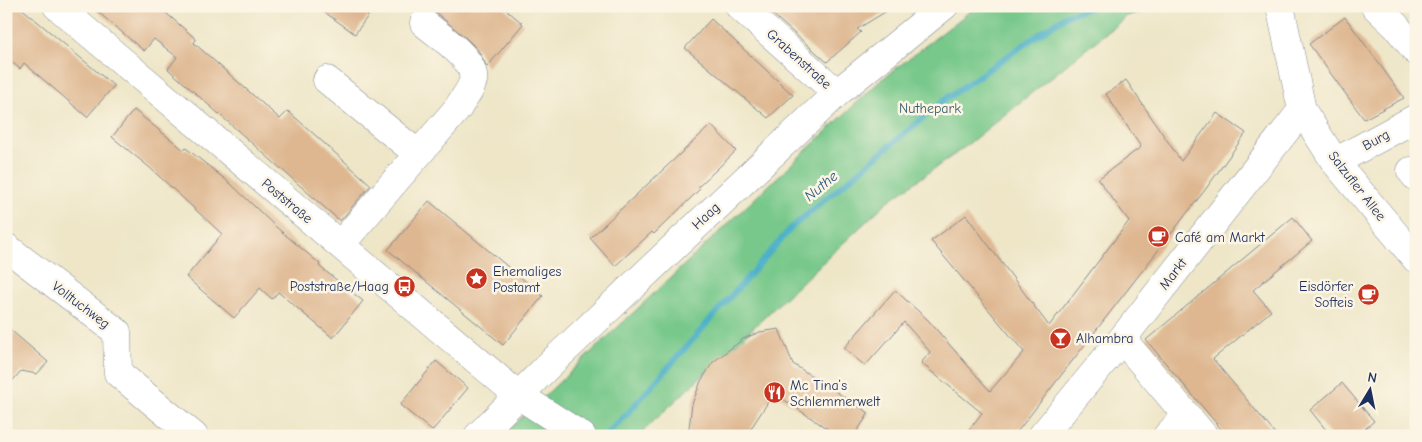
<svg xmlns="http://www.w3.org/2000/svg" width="1422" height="442" font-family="'Comic Neue',sans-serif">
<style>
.green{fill:#77c88a;stroke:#497c74}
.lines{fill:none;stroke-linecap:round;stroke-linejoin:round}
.stream{stroke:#48afc7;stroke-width:6}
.building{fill:#deb791}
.minor-casing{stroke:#848a92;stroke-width:29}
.major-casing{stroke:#848a92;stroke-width:29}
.minor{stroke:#fff;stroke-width:28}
.major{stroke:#fff;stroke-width:28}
.labels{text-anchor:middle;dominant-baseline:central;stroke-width:5;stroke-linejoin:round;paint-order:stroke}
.street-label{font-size:14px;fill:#1b2f5e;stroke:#fcf5e5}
.park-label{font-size:14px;fill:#375d6b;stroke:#fcf5e5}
.poi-label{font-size:14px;fill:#1b2f5e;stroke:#fcf5e5;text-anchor:start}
.water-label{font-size:15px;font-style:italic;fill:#2b5c83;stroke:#fcf5e5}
</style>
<rect width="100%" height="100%" fill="#fcf5e5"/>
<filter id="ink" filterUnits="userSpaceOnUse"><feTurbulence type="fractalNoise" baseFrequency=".02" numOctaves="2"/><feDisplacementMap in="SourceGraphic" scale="10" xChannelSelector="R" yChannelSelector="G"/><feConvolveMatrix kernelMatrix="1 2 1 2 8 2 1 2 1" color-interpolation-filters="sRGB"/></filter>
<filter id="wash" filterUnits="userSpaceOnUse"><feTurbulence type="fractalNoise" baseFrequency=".0096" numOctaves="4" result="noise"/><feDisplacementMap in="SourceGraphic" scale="20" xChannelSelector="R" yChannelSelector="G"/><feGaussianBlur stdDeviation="1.12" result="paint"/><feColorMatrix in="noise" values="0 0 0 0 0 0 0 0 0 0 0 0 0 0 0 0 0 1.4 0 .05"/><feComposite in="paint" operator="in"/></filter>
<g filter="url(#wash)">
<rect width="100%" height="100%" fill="#eee6c7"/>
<!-- green -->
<path class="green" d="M977 6H1158L1127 16 962 149 887 202 638 436H502L881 80Z"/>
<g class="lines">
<!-- stream -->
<path class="stream" d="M605 436 628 413 792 227 947 98 1067 15 1096 6"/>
</g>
<g id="blocks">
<!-- building -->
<path class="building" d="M6 6H19L114 86 87 117 24 63 20 69 6 57Z
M91 6H158L196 39 194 43 280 119 288 111 371 185 340 221 168 69 177 57 154 39 144 51Z
M316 6H375L355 34Z
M437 6H502L523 24 487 67 478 50 468 40 433 10Z
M763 6H895L857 29 861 32 827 62Z
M1345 17 1404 98 1364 119 1309 44Z
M711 19 793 95 768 118 685 48Z
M1126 80 1181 161 1217 113 1246 133 1205 190 1014 436H964L982 413 921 363 930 352 904 322 865 366 844 348 895 290 928 320 990 391 1024 352 931 241 966 215 1049 326 1129 221 1098 179 1141 147 1106 94Z
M134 110 184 150 186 148 231 184 276 227 320 264 319 266 363 301 333 338 278 292 272 299 260 288 234 318 186 277 222 234 149 167 112 137Z
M711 125 736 151 698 187 700 189 654 234 652 232 615 266 590 238Z
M429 201 543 296 503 345 388 250Z
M1293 217 1312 241 1253 290 1271 311 1213 359 1277 436H1227L1146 340Z
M6 326 48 362 37 374 21 371 6 388Z
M779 329 793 364 869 413 854 436H838L774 393 746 436H688L692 404 701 381 713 362 743 339 760 332Z
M436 361 468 388 432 431 400 405Z
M1342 383 1374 421 1357 436H1331L1310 410Z"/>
</g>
</g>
<g filter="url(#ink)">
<use href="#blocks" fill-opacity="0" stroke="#848a92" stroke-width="1"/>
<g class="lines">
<defs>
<path id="minor" d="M57 6 518 395 582 436
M739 6 837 93
M1375 6 1396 26 1416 51
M327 80 418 154
M1335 162 1416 118
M1411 171 1416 177
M340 245 458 108C462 100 469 93 472 84 481 62 439 36 424 23
M6 247 117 332 118 373 194 436
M1122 339 1204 436
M1042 436 1122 339 1302 110
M1167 436 1186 416"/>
<path id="major" d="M1280 6 1302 110 1335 162 1416 259
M478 436 550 364 837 93 944 6"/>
</defs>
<!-- minor casing -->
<use href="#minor" class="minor-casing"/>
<!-- major casing -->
<use href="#major" class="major-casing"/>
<!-- minor -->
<use href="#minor" class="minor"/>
<!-- major -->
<use href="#major" class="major"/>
</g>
</g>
<!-- icons -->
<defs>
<symbol id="cafe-disc" viewBox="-11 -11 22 22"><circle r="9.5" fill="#c8321e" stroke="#fcf5e5"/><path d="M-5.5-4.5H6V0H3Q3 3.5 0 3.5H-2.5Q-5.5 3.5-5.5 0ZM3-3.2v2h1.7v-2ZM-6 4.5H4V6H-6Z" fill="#fff"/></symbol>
<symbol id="sight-disc" viewBox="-11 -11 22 22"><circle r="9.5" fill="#c8321e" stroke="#fcf5e5"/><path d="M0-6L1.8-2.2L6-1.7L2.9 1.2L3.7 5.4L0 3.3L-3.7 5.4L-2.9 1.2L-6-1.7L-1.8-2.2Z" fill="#fff"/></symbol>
<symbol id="bus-disc" viewBox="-11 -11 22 22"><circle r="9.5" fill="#c8321e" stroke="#fcf5e5"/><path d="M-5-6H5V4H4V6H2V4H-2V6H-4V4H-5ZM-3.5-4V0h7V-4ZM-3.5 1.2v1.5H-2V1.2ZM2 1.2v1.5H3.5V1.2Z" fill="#fff"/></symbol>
<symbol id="bar-disc" viewBox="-11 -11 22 22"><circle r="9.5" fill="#c8321e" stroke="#fcf5e5"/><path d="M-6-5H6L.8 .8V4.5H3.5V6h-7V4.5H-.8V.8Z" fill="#fff"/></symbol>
<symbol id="restaurant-disc" viewBox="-11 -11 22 22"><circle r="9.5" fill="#c8321e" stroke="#fcf5e5"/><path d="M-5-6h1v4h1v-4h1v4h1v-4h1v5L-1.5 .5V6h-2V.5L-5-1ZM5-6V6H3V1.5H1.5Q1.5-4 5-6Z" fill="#fff"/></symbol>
</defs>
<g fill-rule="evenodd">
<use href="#cafe-disc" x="1146" y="224" width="25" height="25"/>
<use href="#sight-disc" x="464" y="266" width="25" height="25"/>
<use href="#bus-disc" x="392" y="274" width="25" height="25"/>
<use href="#cafe-disc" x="1356" y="282" width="25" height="25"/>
<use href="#bar-disc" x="1048" y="326" width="25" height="25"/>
<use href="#restaurant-disc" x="762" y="380" width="25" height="25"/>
</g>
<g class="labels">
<!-- street labels -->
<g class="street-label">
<text transform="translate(799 59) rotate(42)">Grabenstraße</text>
<text transform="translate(1376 140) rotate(-28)">Burg</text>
<text transform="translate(1357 186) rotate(52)">Salzufler Allee</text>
<text transform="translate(287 201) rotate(40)">Poststraße</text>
<text transform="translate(706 216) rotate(-43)">Haag</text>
<text transform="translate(1173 274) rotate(-52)">Markt</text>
<text transform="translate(81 305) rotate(37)">Volltuchweg</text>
</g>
<!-- park labels -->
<g class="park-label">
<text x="930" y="108">Nuthepark</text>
</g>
<!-- poi labels -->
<g class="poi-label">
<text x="1175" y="237">Café am Markt</text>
<text x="493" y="271">Ehemaliges<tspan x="493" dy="16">Postamt</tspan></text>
<text x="389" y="286" text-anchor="end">Poststraße/Haag</text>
<text x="1353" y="286" text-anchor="end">Eisdörfer<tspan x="1353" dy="16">Softeis</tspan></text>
<text x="1076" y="338">Alhambra</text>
<text x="790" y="385">Mc Tina’s<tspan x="790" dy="16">Schlemmerwelt</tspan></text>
</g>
<!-- water labels -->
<g class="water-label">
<text transform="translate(821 186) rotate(-40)">Nuthe</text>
</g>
</g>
<!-- margin -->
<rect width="1422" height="442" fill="none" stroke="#fcf5e5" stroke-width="25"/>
<!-- north arrow -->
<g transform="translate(1370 390) rotate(10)" stroke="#fcf5e5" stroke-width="4" paint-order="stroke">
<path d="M0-4L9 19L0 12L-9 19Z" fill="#1b2f5e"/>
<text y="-8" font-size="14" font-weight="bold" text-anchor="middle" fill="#1b2f5e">N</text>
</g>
</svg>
